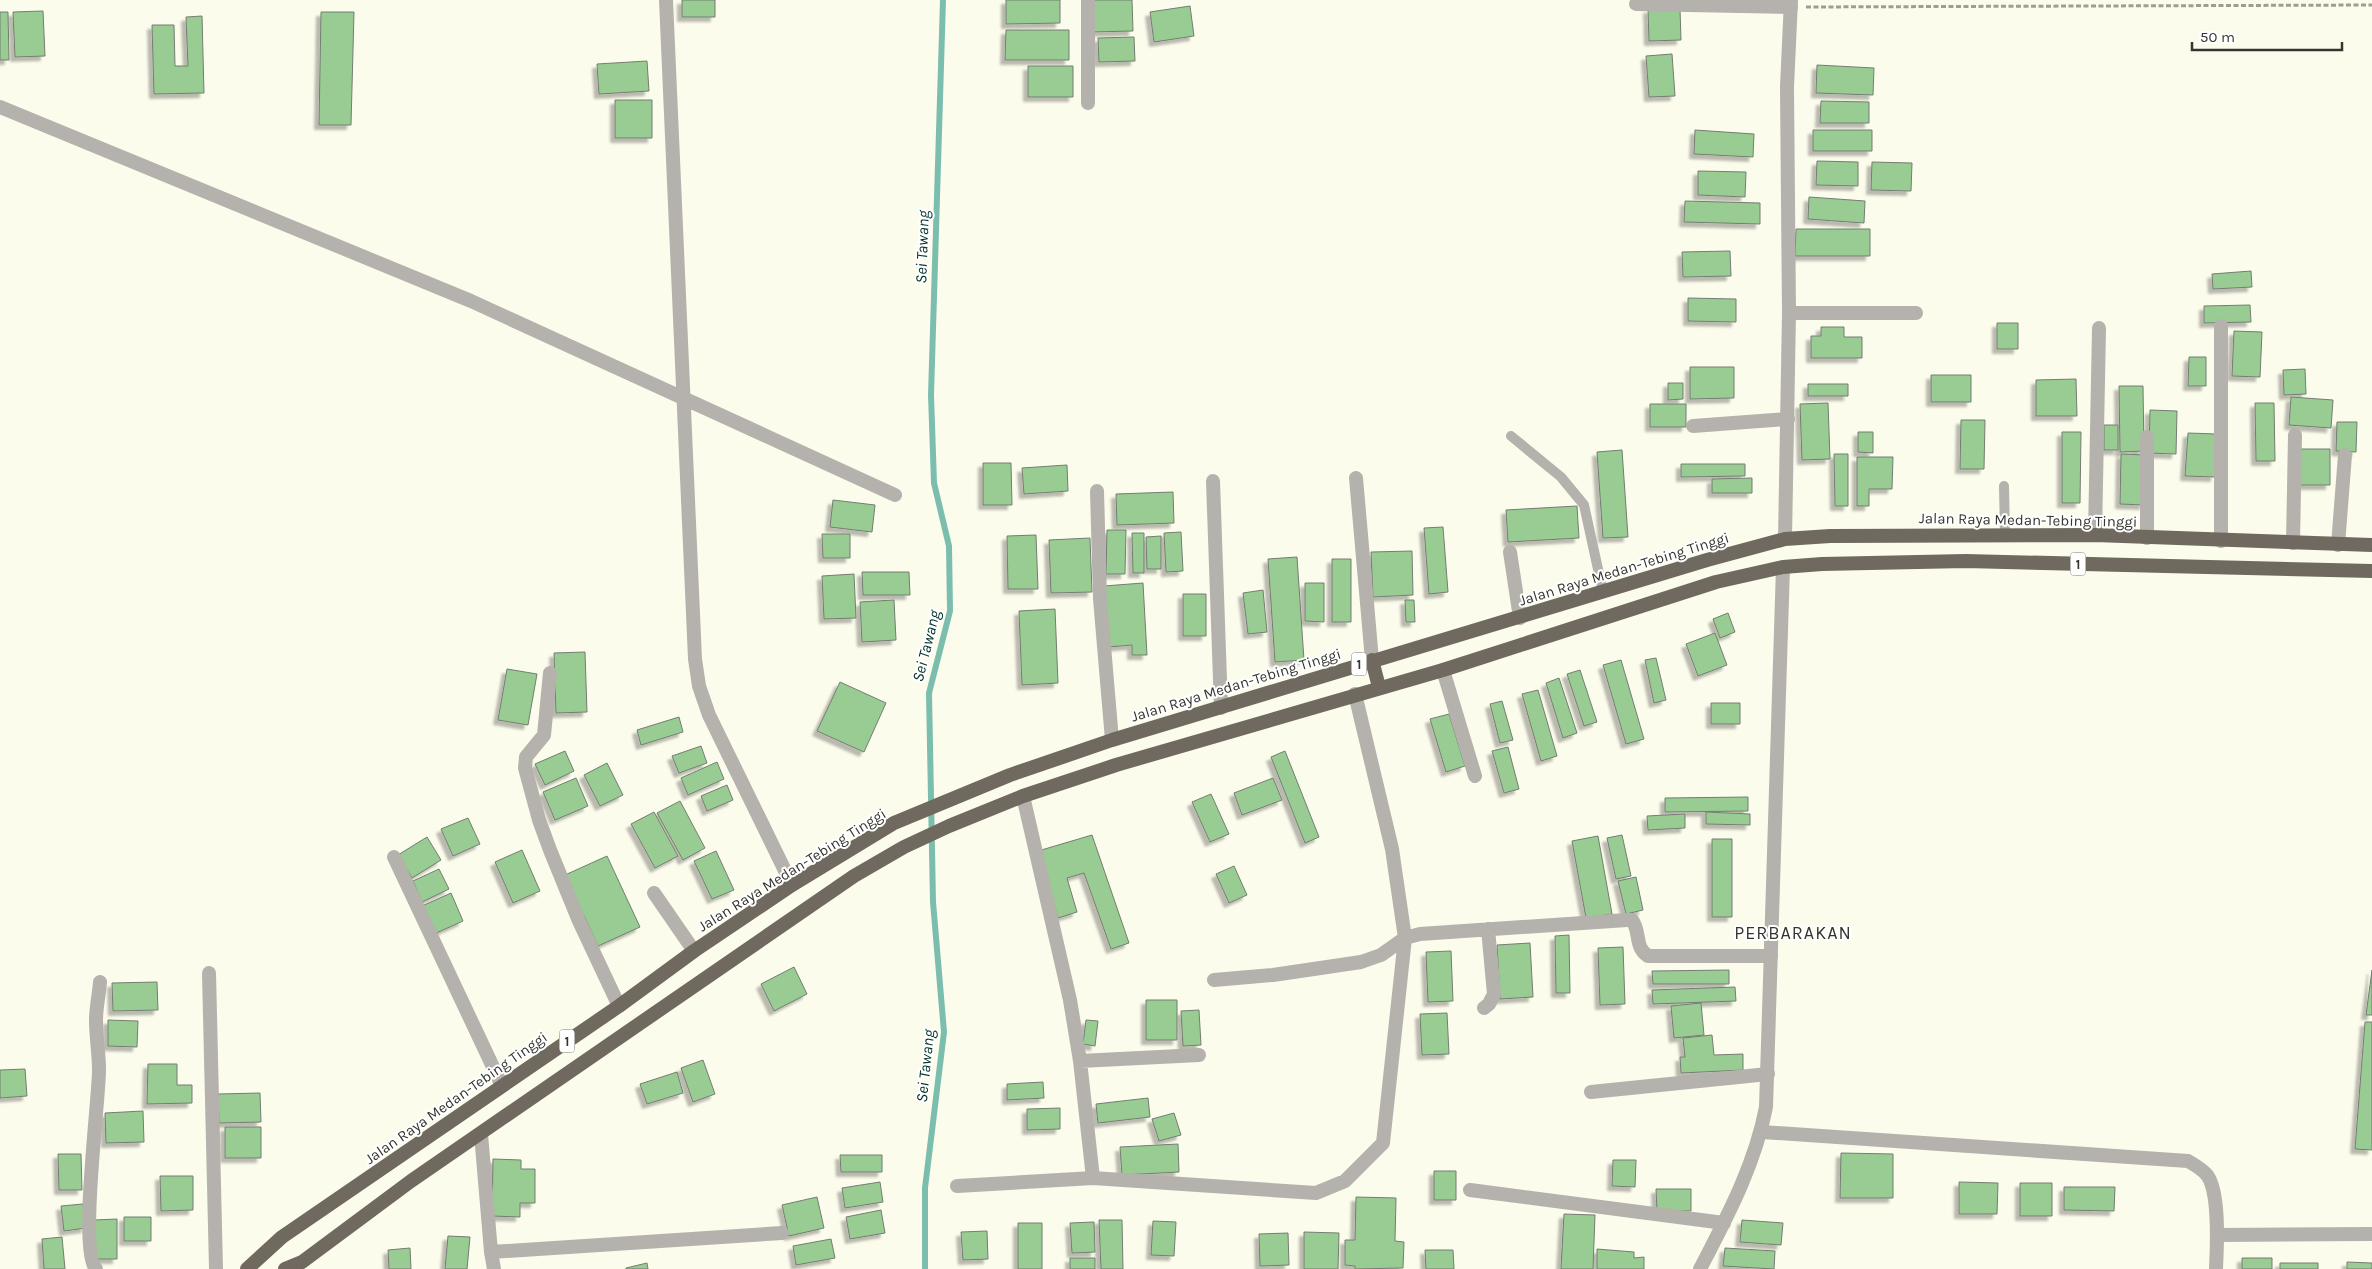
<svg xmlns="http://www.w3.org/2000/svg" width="2372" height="1269" font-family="Karla,sans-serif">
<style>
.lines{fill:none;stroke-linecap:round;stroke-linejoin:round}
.stream{stroke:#7bbead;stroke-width:6}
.building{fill:#98cc92;stroke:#737d72;filter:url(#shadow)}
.path{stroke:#9d9d93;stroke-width:3;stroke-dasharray:5 2.5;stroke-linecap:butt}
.service{stroke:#b5b1ac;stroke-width:10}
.minor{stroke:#b5b1ac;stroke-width:14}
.tertiary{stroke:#b5b1ac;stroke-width:14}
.trunk{stroke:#706960;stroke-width:14}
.labels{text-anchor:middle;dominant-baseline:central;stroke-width:4;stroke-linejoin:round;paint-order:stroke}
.shield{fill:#fff;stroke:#72726e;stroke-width:1}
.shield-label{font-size:14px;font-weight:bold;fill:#353530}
.street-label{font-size:15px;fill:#353530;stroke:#fff}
.water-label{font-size:16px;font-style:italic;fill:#03322a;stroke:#fff}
.quarter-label{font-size:18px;letter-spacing:1px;fill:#353530;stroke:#fff}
</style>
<defs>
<filter id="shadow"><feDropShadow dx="-4.5" dy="4.5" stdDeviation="1" flood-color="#0004"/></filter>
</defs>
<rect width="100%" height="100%" fill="#fcfced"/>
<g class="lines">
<!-- stream -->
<path class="stream" d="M925 1269V1188L944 1032 933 902 929 693 950 611 949 546 934 483 931 395 943 0"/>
</g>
<!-- building -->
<path class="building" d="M682 0H715V17H682Z
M1006 0H1060V23L1006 24Z
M1090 0H1132L1133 31 1091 32Z
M1190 6 1194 36 1154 42 1150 12Z
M1648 9H1680L1681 40 1649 41Z
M43 11 45 56 15 57 13 12Z
M0 12H8L9 60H0Z
M321 12H354L351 125H319Z
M202 16 204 93 154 94 152 25H174L175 66H188L186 17Z
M1006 30H1069V60H1005Z
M1134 37 1135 61 1099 62 1098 38Z
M1672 54 1675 96 1649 97 1646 56Z
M647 61 649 91 599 94 597 64Z
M1817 65 1874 68 1873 95 1816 93Z
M1028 66H1073V97H1028Z
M615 100H652V138H615Z
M1821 101 1869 102V123H1820Z
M1695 130 1754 134 1753 157 1694 154Z
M1813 130H1872V151H1813Z
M1817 161 1858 162V186L1816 185Z
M1872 162 1912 163 1911 191 1871 190Z
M1698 171 1746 172 1745 197 1698 195Z
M1809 197 1865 201 1864 223 1808 219Z
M1685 201 1760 203V224L1684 222Z
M1796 229H1870V256H1795Z
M1730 251 1731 276 1683 277 1682 252Z
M2251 271 2252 287 2213 289 2212 274Z
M1688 298 1736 299V322L1688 321Z
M2250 305 2251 322 2204 323V306Z
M1997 323H2018V349H1997Z
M1821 327H1844V337H1862V358H1811V336H1821Z
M2234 331 2262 332 2260 377 2232 376Z
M2189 357H2206V386H2188Z
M1690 367H1734V398L1690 399Z
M2305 369 2306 394 2284 395 2283 370Z
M1931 375H1971V402H1931Z
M2076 379 2077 416H2036V380Z
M1668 383H1683V399L1668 400Z
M1808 384H1848V396H1808Z
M2119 386H2143L2144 451 2120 452Z
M2291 397 2333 400 2331 428 2289 425Z
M1828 403 1830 459 1802 460 1800 404Z
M2255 403H2274L2275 461H2256Z
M1650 404H1686V427H1650Z
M2150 410 2177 411 2176 454 2149 453Z
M1961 420H1985L1984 469H1960Z
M2337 422H2357L2356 452 2336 451Z
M2104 425H2118V450H2104Z
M1858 432H1873V453L1858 452Z
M2062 432H2081L2080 503H2062Z
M2188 433 2217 434 2215 477 2185 476Z
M2300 449H2330V485H2300Z
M1622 450 1628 537 1603 538 1597 452Z
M1834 454H1848V506H1835Z
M2121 454 2145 455 2144 505 2120 504Z
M1857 457H1893L1892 489H1869V506H1857Z
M983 463H1011L1012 505H983Z
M1681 464H1745V476L1681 477Z
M1067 465 1068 491 1024 494 1022 468Z
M1752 478V493H1712V479Z
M1173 492 1174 523 1117 525 1116 494Z
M833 500 875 505 872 532 830 527Z
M1577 506 1579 538 1508 542 1506 510Z
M1443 527 1448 592 1429 594 1424 528Z
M1107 530H1126L1125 574H1106Z
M1181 532 1183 571 1166 572 1164 533Z
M1132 533H1144V573H1133Z
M822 534H850V558H823Z
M1036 535 1038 589H1008L1007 536Z
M1161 536V569H1147L1146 537Z
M1090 538 1092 592 1051 593 1049 540Z
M1412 551 1413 595 1373 597 1371 552Z
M1297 557 1304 660 1275 662 1268 559Z
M1332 559H1351V622H1332Z
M862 572H909L910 595H863Z
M854 574 856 618 824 619 822 576Z
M1143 583 1147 655H1132V645L1108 647 1104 586Z
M1305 583H1324V622L1305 621Z
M1263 590 1267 632 1248 634 1243 593Z
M1183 594H1206V636H1183Z
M894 600 896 640 862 642 860 602Z
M1405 600H1414L1415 622H1406Z
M1055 609 1058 683 1022 685 1019 611Z
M1728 613 1735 632 1720 638 1713 619Z
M1715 633 1727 665 1698 676 1686 644Z
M585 652 587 712 556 713 554 653Z
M1656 658 1666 700 1654 703 1645 660Z
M1621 660 1644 739 1626 744 1603 665Z
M507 669 537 674 528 725 498 720Z
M1580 670 1597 722 1584 726 1567 674Z
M1559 678 1577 733 1563 738 1546 683Z
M840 682 886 703 864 752 817 731Z
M1538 690 1557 756 1541 761 1522 694Z
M1502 701 1513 740 1500 743 1490 704Z
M1711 703H1740V724H1711Z
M1449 714 1465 766 1446 772 1430 719Z
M679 717 683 732 641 745 637 730Z
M701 746 707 763 679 773 672 756Z
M1508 747 1519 789 1504 793 1492 751Z
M565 751 574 771 545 785 535 764Z
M1285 751 1319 837 1305 843 1271 757Z
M717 762 724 779 688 795 681 778Z
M607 763 623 795 600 806 584 775Z
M576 778 588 806 555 820 543 792Z
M1273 778 1282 800 1242 815 1234 793Z
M727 785 733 800 707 811 701 796Z
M1211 794 1229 834 1210 842 1192 802Z
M1748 797V811L1665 812V798Z
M680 801 705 848 683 860 657 813Z
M654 812 678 856 655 868 631 824Z
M1706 812 1750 814V825L1706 824Z
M1685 814V828L1648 830 1647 816Z
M468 818 480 844 453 856 441 829Z
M1092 835 1129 943 1111 949 1084 873 1067 878 1077 912 1058 918 1038 851Z
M1622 835 1631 876 1616 879 1607 838Z
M1598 836 1612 914 1586 918 1572 841Z
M427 837 441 860 412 878 398 855Z
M1712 839H1732V917H1712Z
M522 850 540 891 513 903 495 862Z
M716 851 734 890 712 899 694 861Z
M607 856 640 927 598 946 565 875Z
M1234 866 1247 895 1229 903 1216 874Z
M439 869 449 889 422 902 413 881Z
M1636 877 1643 910 1626 914 1618 881Z
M451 893 463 921 434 934 422 906Z
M1569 935 1570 993H1556L1555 936Z
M1530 943 1533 997 1500 999 1497 945Z
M1623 947 1625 1004 1600 1005 1598 948Z
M1451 951 1453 1001 1428 1002 1426 952Z
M794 967 807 994 774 1011 761 984Z
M1729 970V984H1653L1652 971Z
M2372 970V1015H2366Z
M157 982 158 1010 113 1011 112 983Z
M1735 987 1736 1001 1653 1004 1652 990Z
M1146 1000H1177V1040H1146Z
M1701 1003 1704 1035 1674 1038 1671 1006Z
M1199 1010 1201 1045 1183 1046 1181 1011Z
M1447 1013 1449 1054 1422 1055 1420 1014Z
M108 1020 138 1021 137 1047 108 1046Z
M1086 1020 1098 1021 1095 1046 1083 1044Z
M2365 1022H2372V1150L2355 1149Z
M1712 1035 1714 1055 1743 1054V1070L1681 1073 1680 1057H1685L1683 1038Z
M703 1060 715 1094 693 1102 681 1068Z
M148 1064H177V1085H192V1103L147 1104Z
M25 1069 27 1096 0 1098V1070Z
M677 1072 683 1093 647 1104 640 1084Z
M1043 1082 1044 1098 1007 1100V1084Z
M260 1093 261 1122 219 1123 218 1094Z
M1148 1098 1150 1117 1098 1123 1096 1104Z
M1060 1108V1129L1027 1130V1109Z
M143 1111 144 1142 106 1143 105 1113Z
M1174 1113 1181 1135 1159 1141 1152 1119Z
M225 1127H261V1158H225Z
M1178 1144 1179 1172 1122 1175 1120 1147Z
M1841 1153 1893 1154V1198H1840Z
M58 1154H81L82 1190H59Z
M840 1155H882V1172H841Z
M493 1159 521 1160V1169H535V1203H520V1217L492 1216Z
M1613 1160H1636L1635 1187 1612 1186Z
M1434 1171H1456V1200H1434Z
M160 1176H193V1210L161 1211Z
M880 1182 883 1202 845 1208 842 1188Z
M1959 1182 1998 1183 1997 1214H1959Z
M2020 1183H2052V1216H2020Z
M2064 1187H2115L2114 1211 2064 1210Z
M1656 1189H1691V1211H1657Z
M817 1197 824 1228 789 1236 782 1205Z
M1356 1197 1396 1198 1395 1241 1404 1242 1403 1268 1355 1269V1266L1345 1265V1240H1355Z
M83 1204 86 1228 64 1231 61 1206Z
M881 1210 885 1233 850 1239 846 1217Z
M1564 1214 1595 1215 1593 1269H1561Z
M124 1217H151V1241H124Z
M117 1219V1259H94V1220Z
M1099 1220H1122L1123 1269H1101Z
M1742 1220 1783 1223 1781 1245 1740 1242Z
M1153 1221 1176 1222 1174 1256 1151 1255Z
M1094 1222 1095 1252 1072 1253 1070 1223Z
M1018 1223H1042V1269H1018Z
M987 1231 988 1259 963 1260 961 1232Z
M1304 1232 1339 1233 1338 1269H1304Z
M1288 1233 1289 1265 1260 1266 1259 1234Z
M448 1236 470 1237 467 1269H445Z
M62 1237 65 1269H44L42 1239Z
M831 1239 835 1258 796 1265 793 1246Z
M410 1248 411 1269H389L388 1250Z
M1725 1248 1775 1251 1774 1269 1723 1266Z
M1597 1249 1634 1252V1258L1644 1257V1269H1597Z
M1425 1250H1453L1454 1269H1426Z
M1070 1258H1095V1269H1070Z
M2242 1258H2272V1269H2242Z
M2347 1262 2372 1263V1269H2347Z
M647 1263 648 1269H626V1268Z
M2280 1263H2318V1269H2280Z"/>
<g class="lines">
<!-- path -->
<path class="path" d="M1806 7 2372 5"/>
<!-- service -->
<path class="service" d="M1511 436 1561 477 1584 505 1603 592
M2004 486 2005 535"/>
<!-- minor -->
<path class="minor" d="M666 0 695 659 699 686 709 715 792 885
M1636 4 1791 7
M1088 103V0
M0 107 471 301 895 495
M1789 313H1916
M1693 426 1788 419
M2147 437V538
M1356 478 1372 660
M1213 481 1221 708
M1097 491 1100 599 1112 740
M2095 535 2099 328
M2221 541V326
M2293 543 2295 435
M2338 545 2345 455
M1510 552 1520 618
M1443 670 1475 776
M550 673 544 735 526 757 525 768 539 820 550 850 579 921 619 1006
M1023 796 1070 1000 1080 1061 1093 1178
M394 857 502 1086
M654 893 694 951
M209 973 216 1269
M1214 980 1273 975 1361 962 1381 955 1405 938 1420 934 1627 920H1632C1641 932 1634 947 1648 956H1771
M1484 1008 1489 1004 1494 994 1488 929
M1080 1061 1199 1055
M1591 1092 1768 1074
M1762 1132 2188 1161C2195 1165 2202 1169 2207 1175 2220 1192 2217 1247 2216 1269
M481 1134 491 1252 494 1269
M957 1186 1093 1178 1316 1193 1345 1181 1383 1143 1405 938 1392 849 1355 694
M1470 1190 1724 1223
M2218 1235 2372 1234
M491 1252 782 1233
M96 1269C79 1252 99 1101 99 1070 99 1053 96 1037 96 1020 96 1008 99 995 100 982"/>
<!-- tertiary -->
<path class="tertiary" d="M1785 539 1789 313 1787 87 1791 0
M1700 1269C1727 1217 1755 1165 1766 1107L1783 567"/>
<!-- trunk -->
<path class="trunk" d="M1372 660 1379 687
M247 1269 282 1237 619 1006 694 951 792 885 894 823 1010 775 1112 740 1707 560 1785 539 1830 536 2095 535 2372 545
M285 1269 302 1262 411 1181 854 876 904 847 949 826 1023 796 1116 765 1443 670 1716 582 1783 567 1822 564 1966 561 2372 571"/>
</g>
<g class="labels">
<!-- shield labels -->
<g class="shield">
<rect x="2070.5" y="552.5" width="15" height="23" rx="4"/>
<rect x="1351.5" y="652.5" width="15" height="23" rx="4"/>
<rect x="559.5" y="1029.5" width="15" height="23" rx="4"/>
</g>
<g class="shield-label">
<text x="2078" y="564">1</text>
<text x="1359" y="664">1</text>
<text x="567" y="1041">1</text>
</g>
<!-- street labels -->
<g class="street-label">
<text transform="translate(2028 520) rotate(1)">Jalan Raya Medan-Tebing Tinggi</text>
<text transform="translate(1624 569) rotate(-17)">Jalan Raya Medan-Tebing Tinggi</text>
<text transform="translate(1236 685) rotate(-17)">Jalan Raya Medan-Tebing Tinggi</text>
<text transform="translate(792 870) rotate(-32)">Jalan Raya Medan-Tebing Tinggi</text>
<text transform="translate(456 1098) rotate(-35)">Jalan Raya Medan-Tebing Tinggi</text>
</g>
<!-- water labels -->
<g class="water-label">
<text transform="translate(922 247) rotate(-88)">Sei Tawang</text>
<text transform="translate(926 646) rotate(-76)">Sei Tawang</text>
<text transform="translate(925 1066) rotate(-84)">Sei Tawang</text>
</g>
<!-- quarter labels -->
<g class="quarter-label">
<text x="1793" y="933">PERBARAKAN</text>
</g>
</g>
<!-- scale -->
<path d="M2192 42v8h150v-8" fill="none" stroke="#353530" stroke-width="2.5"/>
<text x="2200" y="42" font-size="15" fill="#353530" stroke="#ffffff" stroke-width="4" paint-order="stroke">50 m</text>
</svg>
